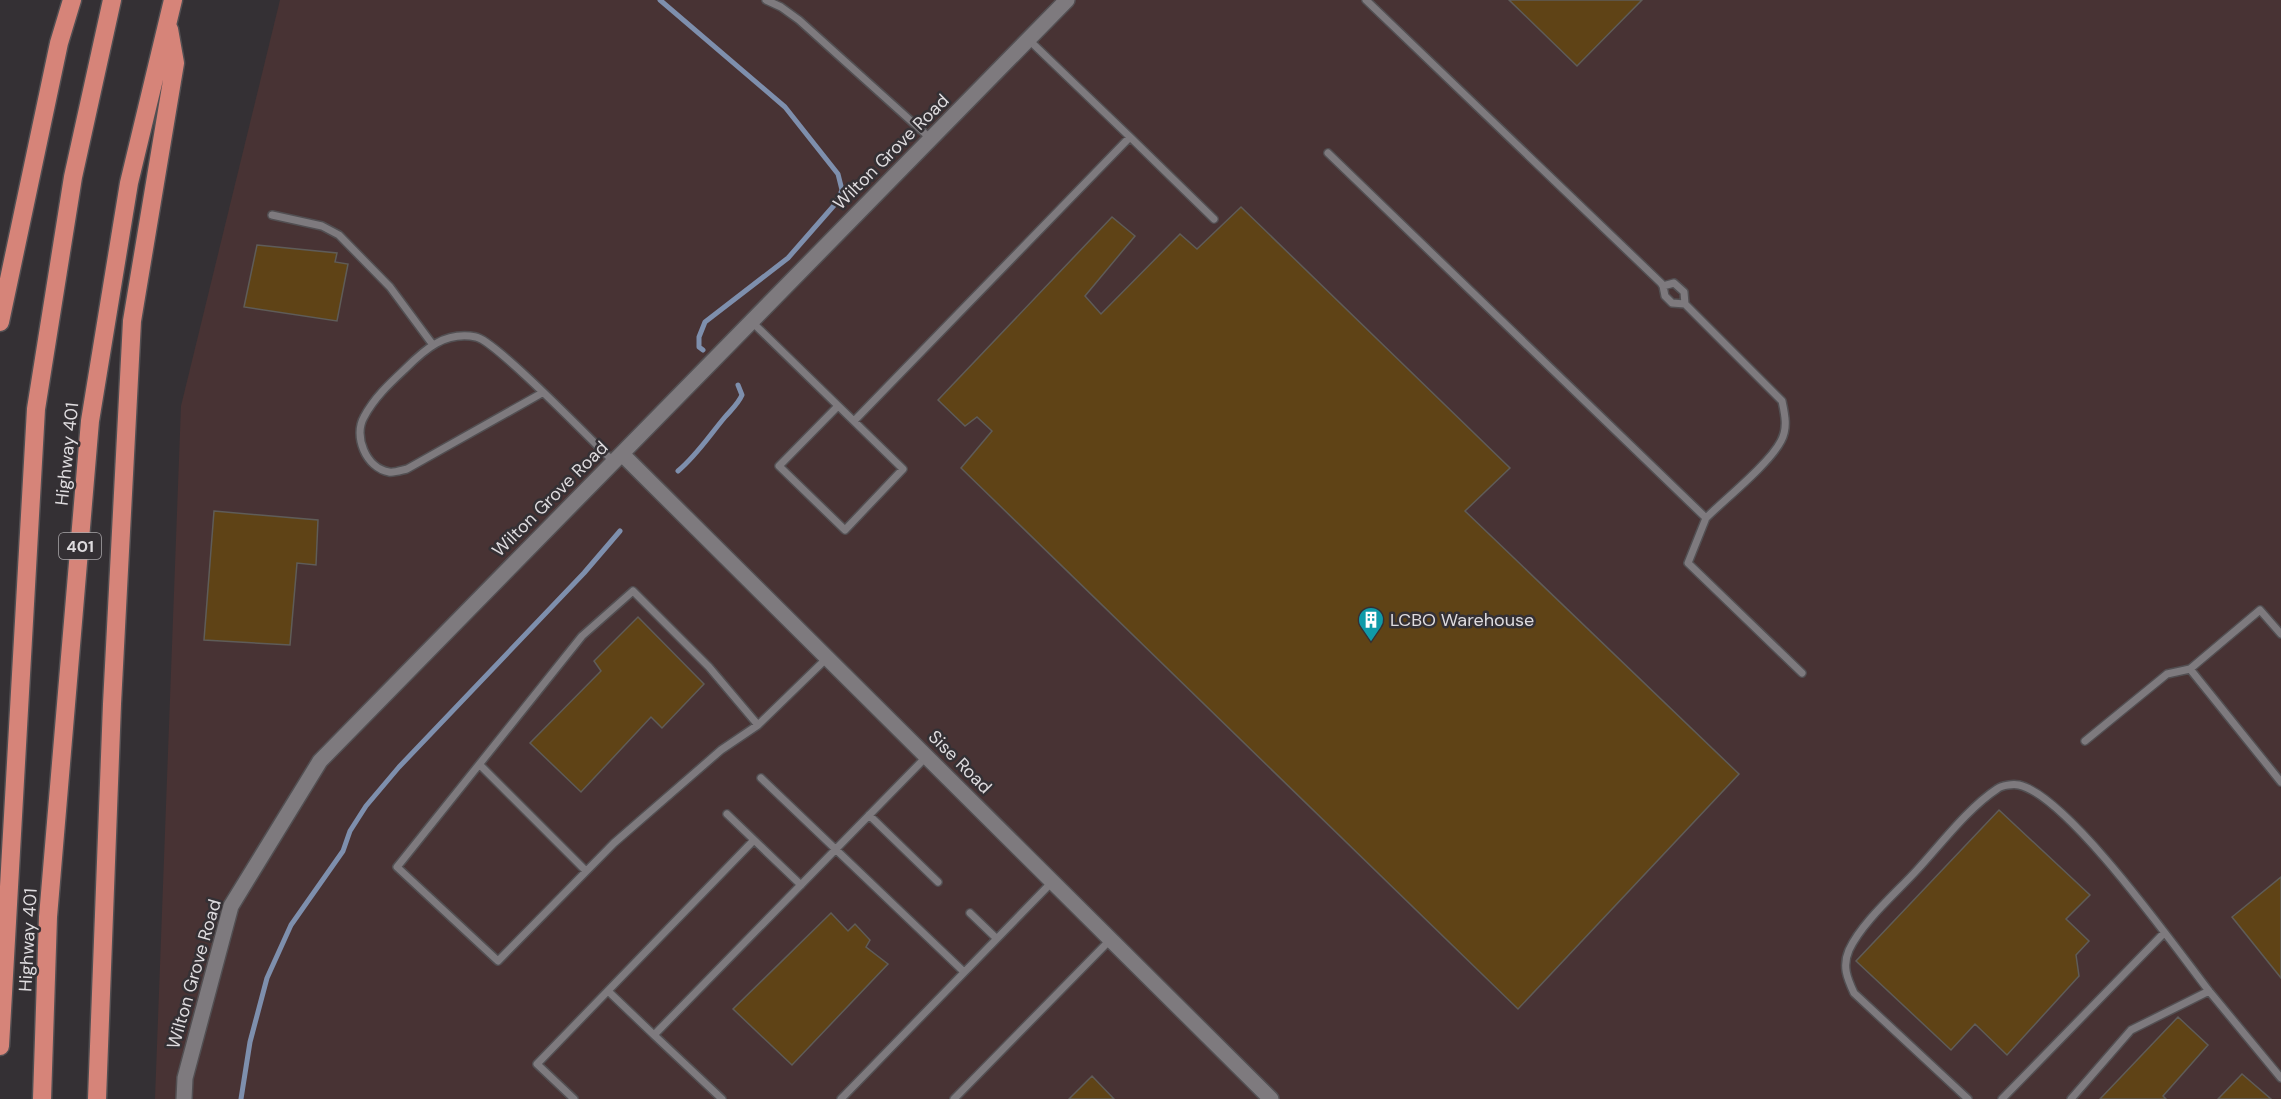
<svg xmlns="http://www.w3.org/2000/svg" width="2281" height="1099" font-family="'DM Sans',sans-serif">
<style>
.industrial{fill:#483334}
.lines{fill:none;stroke-linecap:round;stroke-linejoin:round}
.stream{stroke:#7e8fad;stroke-width:5}
.building{fill:#5f4316;stroke:#5f5c58;stroke-width:1.5}
.lane-casing{stroke:#524f52;stroke-width:10}
.secondary-casing{stroke:#524f52;stroke-width:18}
.highway-casing{stroke:#524f52;stroke-width:21}
.lane{stroke:#7e7a7e;stroke-width:7}
.secondary{stroke:#7e7a7e;stroke-width:15}
.highway{stroke:#d68479;stroke-width:18}
.labels{text-anchor:middle;dominant-baseline:central;stroke-width:5;stroke-linejoin:round;paint-order:stroke}
.shield{fill:#343034;stroke:#aba8ab;stroke-width:1.5}
.shield-label{font-size:16px;font-weight:bold;fill:#dedbde}
.street-label{font-size:18px;fill:#dedbde;stroke:#343034}
.poi-label{font-size:18px;fill:#dedbde;stroke:#343034;text-anchor:start}
</style>
<rect width="100%" height="100%" fill="#343034"/>
<!-- industrial -->
<path class="industrial" d="M280 0H2281V1099H155L181 406Z"/>
<g class="lines">
<!-- stream -->
<path class="stream" d="M660 0 785 107 838 174 842 190 837 202 788 258 705 322 699 337V347L703 350
M678 471C697 455 709 436 725 417 732 409 738 404 742 395L738 385
M241 1099 250 1042 267 978 291 925 343 851 350 831 366 806 399 767 584 573 620 531"/>
</g>
<!-- building -->
<path class="building" d="M1509 0H1642L1577 66Z
M1241 207 1510 468 1465 511 1739 774 1518 1009 961 468 992 431 977 417 965 426 938 400 1112 217 1135 236 1085 296 1101 314 1180 234 1197 249Z
M257 245 337 253 335 262 348 264 337 321 244 307Z
M214 511 318 520 316 565 297 563 290 645 204 640Z
M638 617 704 684 662 728 651 717 581 792 530 743 601 671 594 661Z
M1999 810 2090 895 2066 919 2089 941 2076 955 2079 976 2007 1055 1975 1024 1951 1050 1856 961Z
M2281 877V978L2232 917Z
M831 913 848 931 855 924 870 940 866 947 888 964 792 1065 733 1009Z
M2178 1017 2208 1045 2163 1096 2166 1099H2100Z
M2242 1074 2271 1099H2218Z
M1092 1076 1114 1099H1069Z"/>
<g class="lines">
<defs>
<path id="lane" d="M766 0 781 7 799 20 931 139
M1366 0 1661 283 1663 286 1665 296 1672 303 1685 304
M1130 137 1214 219
M1328 153 1706 518C1725 499 1769 464 1781 441 1788 428 1785 415 1782 401L1685 304 1684 292 1674 283 1663 286
M272 215 322 226 339 235 390 287 433 345
M752 322 903 469 845 530 779 466 838 406
M542 393 407 469C402 470 394 473 389 472 366 468 353 436 364 417 374 398 389 384 405 369 425 349 445 331 476 337 495 340 593 442 614 462
M854 421 1130 137 1029 40
M1706 518 1688 563 1802 673
M2190 669 2281 782
M758 725 709 667 633 591 582 636 397 867 498 961 614 843 721 750 758 725 827 658
M2085 741 2167 674 2190 669 2260 610 2281 634
M480 765 586 871
M761 778 963 971
M727 814 801 885
M869 815 938 882
M970 913 996 938
M608 991 654 1035
M574 1099 537 1064 754 840
M722 1099 654 1035 927 756
M841 1099 1052 882
M954 1099 1110 940
M1968 1099 1854 993C1847 978 1842 966 1849 950 1862 922 1896 893 1917 870 1941 844 1968 808 1997 789 2002 785 2013 784 2019 785 2068 796 2175 947 2209 991
M2002 1099 2164 933
M2071 1099 2131 1030 2209 991 2281 1078"/>
<path id="secondary" d="M622 454 1271 1099
M184 1099 185 1078 231 906 320 761 1067 0"/>
<path id="highway" d="M0 322 59 43 72 0
M0 1046 36 409 73 177 112 0
M42 1099 48 917 90 421 129 183 173 0
M97 1099 112 704 132 321 175 63 169 29"/>
</defs>
<!-- lane casing -->
<use href="#lane" class="lane-casing"/>
<!-- secondary casing -->
<use href="#secondary" class="secondary-casing"/>
<!-- highway casing -->
<use href="#highway" class="highway-casing"/>
<!-- lane -->
<use href="#lane" class="lane"/>
<!-- secondary -->
<use href="#secondary" class="secondary"/>
<!-- highway -->
<use href="#highway" class="highway"/>
</g>
<!-- icons -->
<defs>
<symbol id="building-pin" viewBox="-11 -11 22 30"><path d="M0 17L-7.5 6A9.5 9.5 0 1 1 7.5 6Z" fill="#0f9aa8" stroke="#343034"/><path d="M-4-6H4V6H1V3H-1V6H-4ZM-2.5-4.3h1.7v1.8h-1.7ZM.8-4.3h1.7v1.8H.8ZM-2.5-1h1.7V.8h-1.7ZM.8-1h1.7V.8H.8Z" fill="#fff"/></symbol>
</defs>
<g fill-rule="evenodd">
<use href="#building-pin" x="1356" y="605" width="30" height="40"/>
</g>
<g class="labels">
<!-- shield labels -->
<rect class="shield" x="59" y="533" width="42" height="26" rx="4.5"/>
<g class="shield-label">
<text x="80" y="546">401</text>
</g>
<!-- street labels -->
<g class="street-label">
<text transform="translate(891 152) rotate(-45)">Wilton Grove Road</text>
<text transform="translate(67 454) rotate(-84)">Highway 401</text>
<text transform="translate(550 499) rotate(-45)">Wilton Grove Road</text>
<text transform="translate(960 762) rotate(45)">Sise Road</text>
<text transform="translate(28 940) rotate(-87)">Highway 401</text>
<text transform="translate(194 974) rotate(-74)">Wilton Grove Road</text>
</g>
<!-- poi labels -->
<g class="poi-label">
<text x="1390" y="620">LCBO Warehouse</text>
</g>
</g>
</svg>
